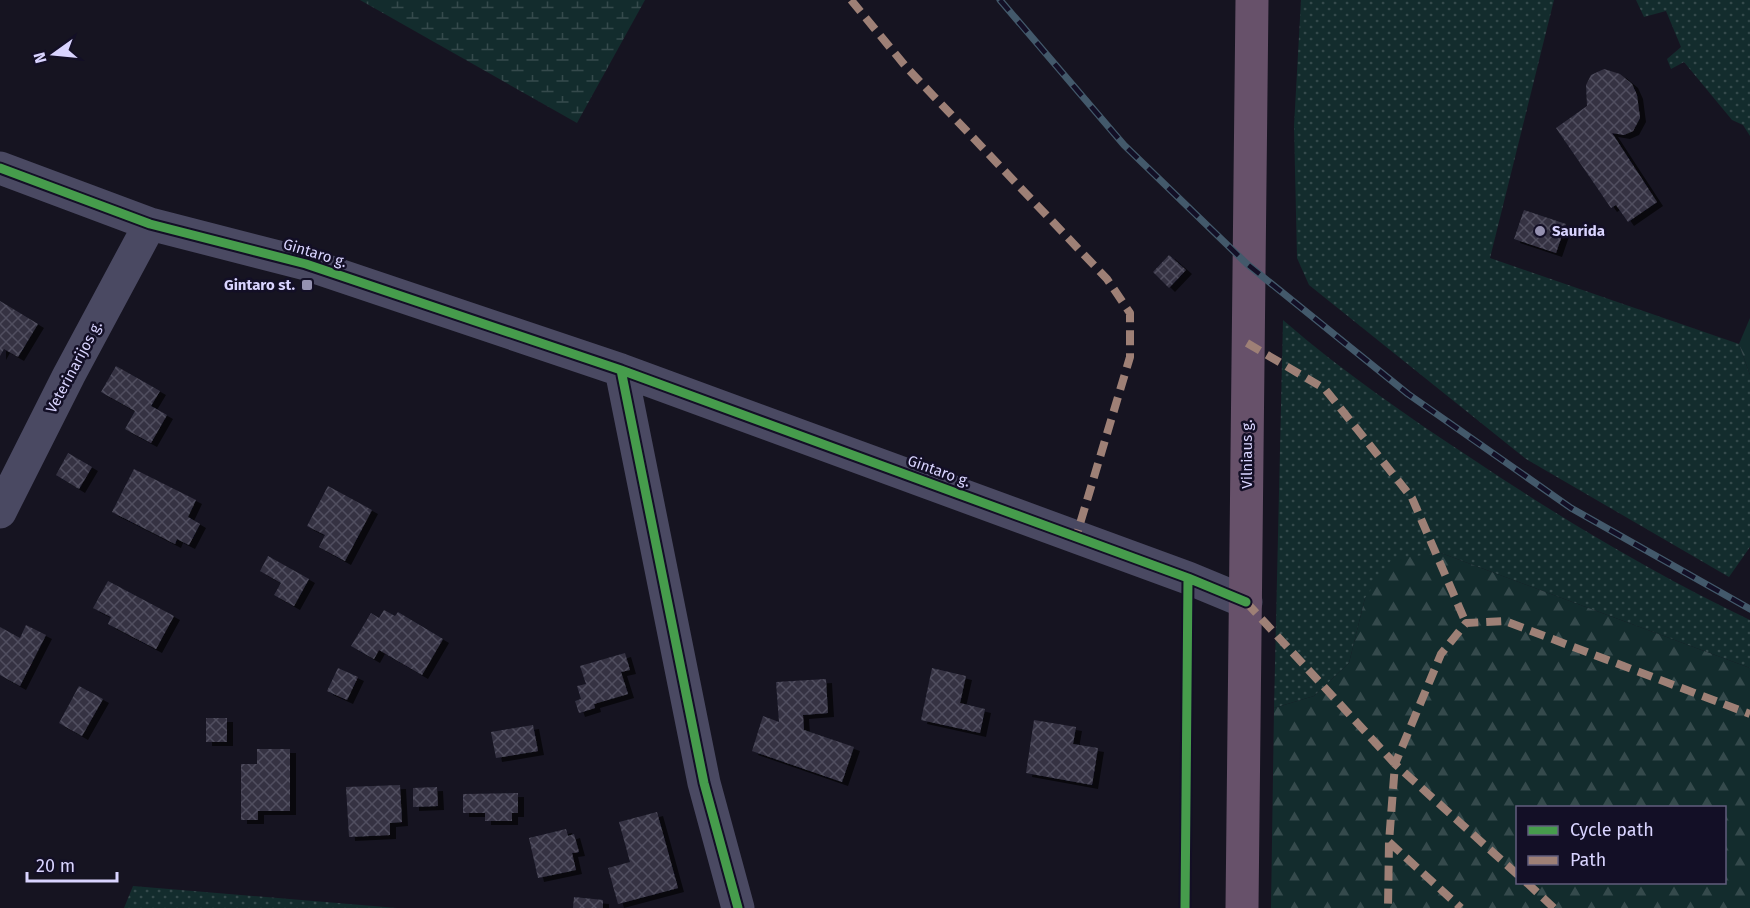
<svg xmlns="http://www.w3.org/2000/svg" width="1750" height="908" font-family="'Fira Sans',sans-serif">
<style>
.grass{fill:url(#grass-dots)}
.forest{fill:url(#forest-firs);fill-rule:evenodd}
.wetland{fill:url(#wetland-marsh)}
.building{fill:url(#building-cross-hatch);filter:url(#shadow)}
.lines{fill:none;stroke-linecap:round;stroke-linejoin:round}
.minor{stroke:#4a4962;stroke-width:33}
.highway{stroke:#67516a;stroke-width:33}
.rail-casing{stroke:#43596b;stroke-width:7}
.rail{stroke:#130f26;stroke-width:4.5;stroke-dasharray:14;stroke-linecap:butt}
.quiet{stroke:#9e8076;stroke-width:8;stroke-dasharray:15 8;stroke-linecap:butt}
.cycleway-casing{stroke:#130f26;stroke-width:13}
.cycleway{stroke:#469c4c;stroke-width:9}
.poi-dot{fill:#9591b1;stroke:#130f26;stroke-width:2}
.labels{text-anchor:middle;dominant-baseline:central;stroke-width:5;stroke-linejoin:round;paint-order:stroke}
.poi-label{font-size:15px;font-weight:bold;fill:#d9d4ff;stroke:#130f26;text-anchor:start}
.street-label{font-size:15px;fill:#d9d4ff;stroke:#130f26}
</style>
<defs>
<pattern id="grass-dots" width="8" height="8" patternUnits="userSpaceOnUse" patternTransform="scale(1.5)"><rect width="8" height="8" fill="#132c2d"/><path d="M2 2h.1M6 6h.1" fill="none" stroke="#354a4c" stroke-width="1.8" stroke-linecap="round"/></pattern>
<pattern id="forest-firs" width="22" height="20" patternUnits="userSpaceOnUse" patternTransform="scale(1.5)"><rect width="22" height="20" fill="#132c2d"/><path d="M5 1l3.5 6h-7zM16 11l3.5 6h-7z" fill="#354a4c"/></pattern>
<pattern id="wetland-marsh" width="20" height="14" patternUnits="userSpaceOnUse" patternTransform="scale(1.5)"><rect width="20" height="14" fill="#132c2d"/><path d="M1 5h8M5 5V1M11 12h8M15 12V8" fill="none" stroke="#354a4c"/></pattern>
<pattern id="building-cross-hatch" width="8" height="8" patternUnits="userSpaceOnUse" patternTransform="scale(1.5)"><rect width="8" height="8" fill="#343243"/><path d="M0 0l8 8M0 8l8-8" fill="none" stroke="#514f5f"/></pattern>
<filter id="shadow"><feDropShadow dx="6" dy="4" stdDeviation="0" flood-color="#0009"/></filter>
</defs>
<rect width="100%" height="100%" fill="#161421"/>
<!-- grass -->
<path class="grass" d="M1301 0H1554L1490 258 1739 344 1750 375V547L1729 577 1526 459 1309 285 1297 258 1294 126Z
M1636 0H1750V136L1743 125 1732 120 1684 62 1671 69 1667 59 1681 47 1666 11 1644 17Z
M1283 320C1343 372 1407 416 1474 460 1562 519 1654 574 1750 620V668L1441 553 1365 598 1349 663 1314 696 1274 708Z
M133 886 397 908H124Z"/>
<!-- forest -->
<path class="forest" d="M1750 318V375L1739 344Z
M1441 553 1750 668V908H1271L1274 708 1314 696 1349 663 1365 598 1392 559ZM1518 808H1724V882H1518Z"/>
<!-- wetland -->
<path class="wetland" d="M360 0H645L577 123Z"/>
<!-- building -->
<path class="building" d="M1604 69 1620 74 1632 84 1637 95 1640 118 1633 131 1624 135 1612 133 1657 202 1628 222 1616 205 1611 208 1556 128 1587 106 1586 85 1591 75Z
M1524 210 1566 224 1556 253 1514 239Z
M1169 255 1186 270 1169 288 1153 272Z
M0 301 38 324 18 357 4 349 0 356Z
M116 366 160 391 151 406 167 415 151 443 125 429 135 411 101 392Z
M68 453 92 467 79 489 56 475Z
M134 469 196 500 188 517 200 524 189 545 177 539 175 544 112 512Z
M328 486 372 510 345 561 319 547 325 535 307 526Z
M268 556 309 579 294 606 274 595 281 583 260 571Z
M108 581 174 616 156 649 108 624 111 617 93 608Z
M384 610 395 616 398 612 443 639 422 675 379 650 374 659 351 646 371 613 379 618Z
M26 625 46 635 20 686 0 675V627L20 638Z
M625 653 630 670 621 672 628 694 594 704 595 708 579 713 575 701 581 699 577 686 586 684 580 666Z
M338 668 358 677 347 700 327 691Z
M932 668 966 676 960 703 985 709 980 733 921 720Z
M826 679 828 713 803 715 804 730 854 747 842 782 752 751 763 716 779 722 776 682Z
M79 686 103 699 82 736 59 723Z
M206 718H227V742H206Z
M1034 720 1076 727 1073 744 1098 748 1092 785 1026 773Z
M533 725 538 751 496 758 491 732Z
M257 749H290V811H258V820H241V764H257Z
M400 785 402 822 390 823V835L349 837 346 787Z
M437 787 438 806 413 807V788Z
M518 793V813H512V821H485V813H463V794Z
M657 812 678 888 618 904 608 868 630 862 619 822Z
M566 829 568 836 574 834 579 852 572 853 576 870 538 878 529 838Z
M574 897 603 900V908H573Z"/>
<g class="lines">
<!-- minor -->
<path class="minor" d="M0 168 150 224 306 264 621 370 1188 578 1246 602
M621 370 704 783 738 908
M0 512 69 375 150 224"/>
<!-- highway -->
<path class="highway" d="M1242 908 1252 0"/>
<defs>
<path id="rail" d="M1000 0 1124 145 1247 264 1408 394 1571 508 1750 609"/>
</defs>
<!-- rail casing -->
<use href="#rail" class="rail-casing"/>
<!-- rail -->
<use href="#rail" class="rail"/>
<!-- quiet -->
<path class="quiet" d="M851 0 907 68 1107 279 1130 313V357L1076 537
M1247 343 1325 389 1412 498 1466 623
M1246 602 1395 764 1389 842 1388 908
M1389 842 1461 908
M1518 875 1395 764 1441 654 1466 623 1505 621 1750 714
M1526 882 1554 908"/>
<defs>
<path id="cycleway" d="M0 168 150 224 306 264 621 370 1188 578 1246 602
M621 370 704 783 738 908
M1185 908 1188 578"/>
</defs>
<!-- cycleway casing -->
<use href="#cycleway" class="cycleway-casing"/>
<!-- cycleway -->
<use href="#cycleway" class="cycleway"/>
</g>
<!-- markers -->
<g class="poi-dot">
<circle cx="1540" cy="231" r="6"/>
<rect x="301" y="279" width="12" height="12" rx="3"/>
</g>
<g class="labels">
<!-- poi labels -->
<g class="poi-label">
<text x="1552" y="231">Saurida</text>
<text x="295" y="285" text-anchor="end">Gintaro st.</text>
</g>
<!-- street labels -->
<g class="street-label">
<text transform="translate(315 253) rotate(17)">Gintaro g.</text>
<text transform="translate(74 367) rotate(-62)">Veterinarijos g.</text>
<text transform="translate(1247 454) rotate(-90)">Vilniaus g.</text>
<text transform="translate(939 471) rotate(20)">Gintaro g.</text>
</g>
</g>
<!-- legend -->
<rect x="1516" y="806" width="210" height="78" fill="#130f26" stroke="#625e7d" stroke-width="1.5"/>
<rect x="1528" y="826" width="30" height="9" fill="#469c4c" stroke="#625e7d" stroke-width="1.5"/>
<text x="1570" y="836" font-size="18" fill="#d9d4ff">Cycle path</text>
<rect x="1528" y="856" width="30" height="9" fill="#9e8076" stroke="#625e7d" stroke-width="1.5"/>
<text x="1570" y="866" font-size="18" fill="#d9d4ff">Path</text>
<!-- north arrow -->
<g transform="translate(54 54) rotate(255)" stroke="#130f26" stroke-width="4.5" paint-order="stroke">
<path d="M0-4.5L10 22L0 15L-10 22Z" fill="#d9d4ff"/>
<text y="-9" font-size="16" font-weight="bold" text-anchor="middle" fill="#d9d4ff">N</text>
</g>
<!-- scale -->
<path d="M27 872v9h90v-9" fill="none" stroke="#d9d4ff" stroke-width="3"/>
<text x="36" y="872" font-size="18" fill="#d9d4ff" stroke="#130f26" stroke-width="4.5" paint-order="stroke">20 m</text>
</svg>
